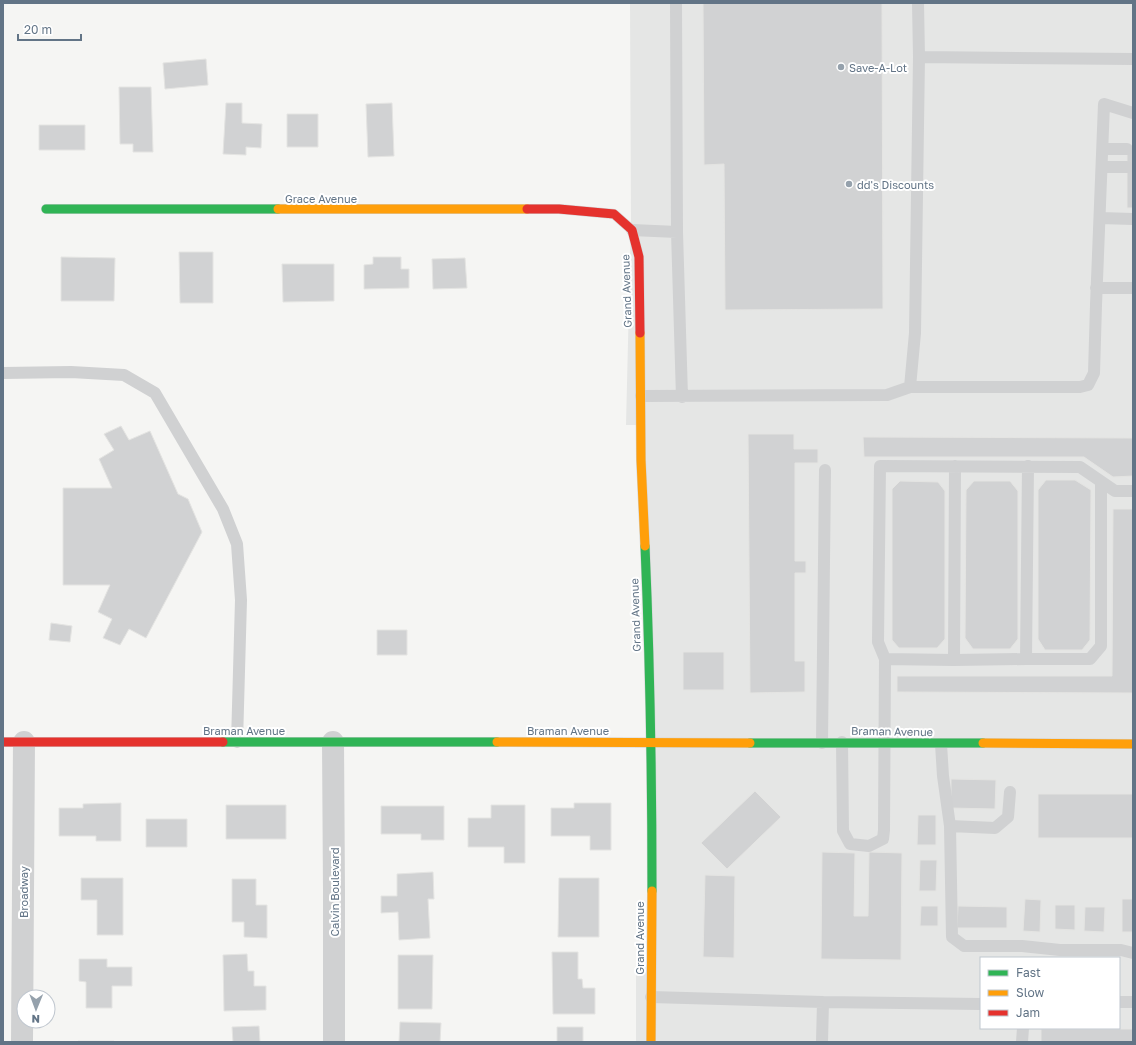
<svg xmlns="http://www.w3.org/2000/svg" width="1136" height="1045" font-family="'Golos Text',sans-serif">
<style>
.built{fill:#e5e6e5;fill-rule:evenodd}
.building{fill:#d1d2d3;stroke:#e4e4e2}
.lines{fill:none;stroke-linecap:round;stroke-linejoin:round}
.fast-casing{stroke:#d1d3d4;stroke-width:10}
.slow-casing{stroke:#d1d3d4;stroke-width:10}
.jam-casing{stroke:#d1d3d4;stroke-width:10}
.lane{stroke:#d0d1d2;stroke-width:12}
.street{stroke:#d0d1d2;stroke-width:22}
.fast{stroke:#30b455;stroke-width:9}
.slow{stroke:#ff9f0a;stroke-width:9}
.jam{stroke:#e5322d;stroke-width:9}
.poi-dot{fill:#95a1ac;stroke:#fff;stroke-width:1.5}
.labels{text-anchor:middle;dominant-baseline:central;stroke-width:4;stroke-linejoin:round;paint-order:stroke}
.poi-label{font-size:11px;fill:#627486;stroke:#fff;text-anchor:start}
.street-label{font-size:11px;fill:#627486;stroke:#fff}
</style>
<rect width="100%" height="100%" fill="#f5f5f3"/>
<!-- built -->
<path class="built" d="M630 3H1133V1042H636V964L650 965 645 425H626L631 219ZM981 958H1119V1028H981Z"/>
<!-- building -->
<path class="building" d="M703 3H882L883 309 725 310 724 164 704 165Z
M206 59 208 85 165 89 163 63Z
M119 87H151L153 152H133V144H120Z
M226 103H242V123L262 124 261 148 246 147V155L223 154Z
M392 103 394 156 368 157 366 104Z
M287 114H318V147H287Z
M39 125H85V150H39Z
M1127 146H1133V208H1127Z
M179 252H213V303H180Z
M61 257 115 258 114 301H61Z
M373 257H401V269H409V288L364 289V265L373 264Z
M465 258 467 288 433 289 432 259Z
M282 264H334V301L283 302Z
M121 426 129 440 150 431 178 494 188 499 202 532 146 638 129 629 120 645 103 638 112 619 98 612 110 585H63V488H112L99 459 114 450 104 434Z
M748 434H794V449H818V463H795V561H806V573H795V661H805V692L750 693Z
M863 437 1133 438V476L1113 477 1084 457H864Z
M1046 480H1075L1091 490 1090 640 1082 650H1045L1038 639V490Z
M900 481 938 482 945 491V639L937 648H899L892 640V489Z
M974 481H1010L1018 491V639L1010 649H973L965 638 966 490Z
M1113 509H1133V693L897 692V676H1112Z
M51 623 72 626 70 642 49 640Z
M377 630H407V655H377Z
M683 652H724V690H683Z
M951 779 996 780 995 809 951 808Z
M755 791 781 817 727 869 701 843Z
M1038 794H1133V876H1132V838H1038Z
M121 803V841H96V836H59V808H83V804Z
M574 803H611V850H590V836H551V808H574Z
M226 805H286V839H226Z
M491 805H525V863H504V847H468V818H491Z
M381 806H444V840H421V834H381Z
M918 815H936V845H917Z
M146 819H187V847H146Z
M822 852 855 853 854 916H868L869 852 902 853 901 960 821 959Z
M920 860H937L936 891H919Z
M433 872 434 899H428L430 938 399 940 398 912 381 913V896H397V874Z
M705 875 735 876 734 958 703 957Z
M81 878H123V935H97V900H81Z
M559 878H599V937H558Z
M232 879H256V905H267V938L244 937V922H232Z
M1025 899 1041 900 1040 932 1023 931Z
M1122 899H1133V932H1122Z
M1055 905H1075V930L1055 929Z
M921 906H938V926H920Z
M958 906 1007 907V928H957Z
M1085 907H1105L1104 932 1084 931Z
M552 952H578V979H582L583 988H595V1014H553Z
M247 954 248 971H254V986H266V1010L224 1011 223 955Z
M398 955H433L432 1009H398Z
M79 959H107V967H132V986H112V1008H86V982L79 981Z
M400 1022 441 1023 440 1042H399Z
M259 1026 260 1042H233L232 1027Z
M557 1027H583V1042H557Z
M1041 1029H1133V1042H1041Z
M78 1041H114V1042H78Z"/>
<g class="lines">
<defs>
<path id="fast" d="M46 209H278
M645 546C650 661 652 776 652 891
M223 742H497
M750 743H983"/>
<path id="slow" d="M278 209H527
M640 333 641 460 645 546
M497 742 750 743
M983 743 1133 744
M651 1042 652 891"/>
<path id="jam" d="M527 209H559L614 214 632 230 639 257 640 333
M3 742H223"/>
</defs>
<!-- fast casing -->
<use href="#fast" class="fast-casing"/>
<!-- slow casing -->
<use href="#slow" class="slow-casing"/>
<!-- jam casing -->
<use href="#jam" class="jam-casing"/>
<!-- lane -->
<path class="lane" d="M919 57 1133 59
M1103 149H1127
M1102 167H1127
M1100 218 1133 219
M632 230 677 232 676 3
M677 232 682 397
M1096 288H1133
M3 373 71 372 124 375 155 393 223 509 237 544 241 600 237 742
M910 387 915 333 919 57 918 3
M641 396 887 395 910 387H1080L1088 385 1094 373 1096 305 1104 104 1133 113
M1028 466 1026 659H1090L1101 646V482
M885 659 954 660 955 466
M954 660 1026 659
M842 742 843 831 850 844 869 846 883 839 884 830 885 659 878 642 880 466 1080 467 1115 491H1133
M822 743 825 470
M941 744 943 776 950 826 952 937 964 946H1022L1060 950H1121L1133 953
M950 826 995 828 1008 817 1010 792
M651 997 823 1002 822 1042
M823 1002 981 1004
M1119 1002H1133
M1022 1042 1023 1028"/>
<!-- street -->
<path class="street" d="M333 742 334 891V1042
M22 1042 24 742"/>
<!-- fast -->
<use href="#fast" class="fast"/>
<!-- slow -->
<use href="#slow" class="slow"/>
<!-- jam -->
<use href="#jam" class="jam"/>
</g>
<!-- markers -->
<g class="poi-dot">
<circle cx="841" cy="67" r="4"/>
<circle cx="849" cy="184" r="4"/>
</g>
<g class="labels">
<!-- poi labels -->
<g class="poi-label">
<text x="849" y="67">Save-A-Lot</text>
<text x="857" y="184">dd's Discounts</text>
</g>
<!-- street labels -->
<g class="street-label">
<text x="321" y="198">Grace Avenue</text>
<text transform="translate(626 291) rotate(-92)">Grand Avenue</text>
<text transform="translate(635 615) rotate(-92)">Grand Avenue</text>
<text x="244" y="730">Braman Avenue</text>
<text x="568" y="730">Braman Avenue</text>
<text transform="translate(892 731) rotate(1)">Braman Avenue</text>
<text transform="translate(23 892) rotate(-90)">Broadway</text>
<text transform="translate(334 892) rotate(-90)">Calvin Boulevard</text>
<text transform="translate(639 938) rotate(-90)">Grand Avenue</text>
</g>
</g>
<!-- border -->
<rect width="1136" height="1045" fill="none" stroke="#627486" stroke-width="8"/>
<!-- legend -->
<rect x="980" y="957" width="140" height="72" fill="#ffffff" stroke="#c0c7cf"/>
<rect x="988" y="970" width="20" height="6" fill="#30b455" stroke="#c0c7cf"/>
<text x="1016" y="977" font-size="12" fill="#627486">Fast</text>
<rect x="988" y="990" width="20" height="6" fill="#ff9f0a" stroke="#c0c7cf"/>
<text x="1016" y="997" font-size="12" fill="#627486">Slow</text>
<rect x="988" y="1010" width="20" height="6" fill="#e5322d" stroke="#c0c7cf"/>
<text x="1016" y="1017" font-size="12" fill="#627486">Jam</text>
<!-- north arrow -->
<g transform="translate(36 1009) rotate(181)"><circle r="19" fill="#ffffff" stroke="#c0c7cf"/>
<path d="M0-3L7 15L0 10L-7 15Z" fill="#95a1ac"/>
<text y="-6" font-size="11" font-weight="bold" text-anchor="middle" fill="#627486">N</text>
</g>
<!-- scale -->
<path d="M18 34v6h63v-6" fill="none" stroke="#627486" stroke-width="2"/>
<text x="24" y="34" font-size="12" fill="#627486" stroke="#ffffff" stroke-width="3" paint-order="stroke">20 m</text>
</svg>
